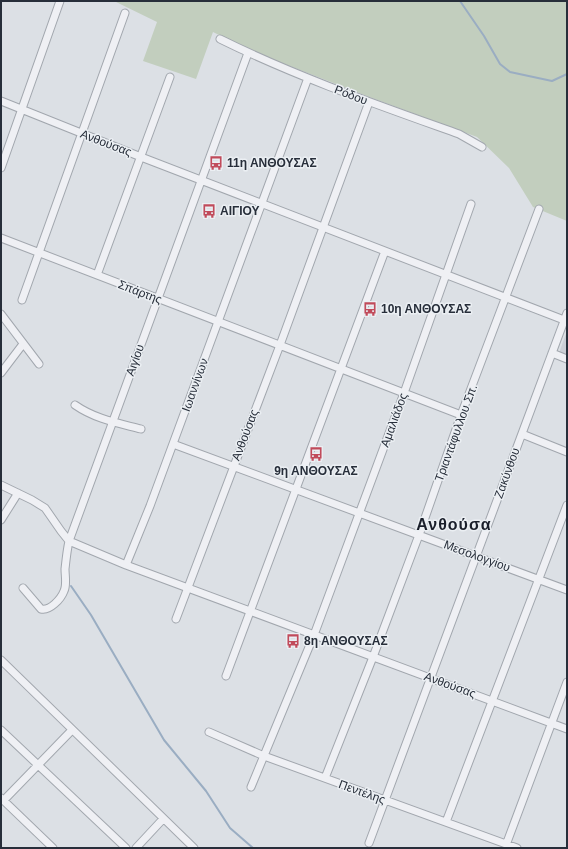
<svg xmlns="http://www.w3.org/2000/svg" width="568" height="849" font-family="Arial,sans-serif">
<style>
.built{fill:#cbcfd6}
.green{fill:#c2cebe}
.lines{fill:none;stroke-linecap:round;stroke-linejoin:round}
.stream{stroke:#9aadc2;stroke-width:2}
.minor-casing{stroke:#a2a7ae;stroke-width:9}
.minor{stroke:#eff0f4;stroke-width:7}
.labels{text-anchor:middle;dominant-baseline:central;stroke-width:3;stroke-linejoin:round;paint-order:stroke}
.street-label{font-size:12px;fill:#272e3a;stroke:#ebeff3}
.poi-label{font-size:12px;font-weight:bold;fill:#272e3a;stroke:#ebeff3;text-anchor:start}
.district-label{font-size:16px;font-weight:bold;letter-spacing:1px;fill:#1a1f2b;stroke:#ebeff3}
</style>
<rect width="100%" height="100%" fill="#dce0e5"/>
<!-- built -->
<path class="built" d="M567 331V356L559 353Z"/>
<!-- green -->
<path class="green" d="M114 1H567V221L533 207 509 168 477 137 364 95 249 50 213 32 196 79 143 61 157 22Z"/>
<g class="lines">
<!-- stream -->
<path class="stream" d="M460 1 484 36 500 64 510 72 552 81 567 74
M71 586 91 615 164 740 206 791 230 828 253 848"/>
<defs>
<path id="minor" d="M220 39C297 77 378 105 459 134L482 147
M1 101 141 157 564 320
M1 168 60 1
M1 238 461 415
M97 275 170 77
M22 300 125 13
M1 314 39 364
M552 353 567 359
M1 373 23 344
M75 405C95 419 118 423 141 429
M522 434 567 452
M173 444 567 590
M1 485 32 500 45 508 61 531 69 541 126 565 567 729
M1 520 18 493
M126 565 150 506 308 78
M23 588 41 609C50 611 61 599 64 591 67 585 65 576 65 569 66 560 67 550 69 541L248 53
M176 619 280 345 369 102
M1 660 194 848
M226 676 385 251
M1 730 126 848
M209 732 264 756 517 848
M325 778 373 657 419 535 461 415 539 209
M251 787 314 635 404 393 471 204
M1 798 53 848
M4 800 72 730
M446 822 567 505
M369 843 567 313
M506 845 567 682
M136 848 163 819"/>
</defs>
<!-- minor casing -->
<use href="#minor" class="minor-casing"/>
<!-- minor -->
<use href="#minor" class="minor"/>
</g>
<!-- icons -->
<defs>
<symbol id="bus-bare" viewBox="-9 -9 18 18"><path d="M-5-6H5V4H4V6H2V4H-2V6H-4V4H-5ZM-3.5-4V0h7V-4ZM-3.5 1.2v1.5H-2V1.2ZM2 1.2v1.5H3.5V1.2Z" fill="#c14b5b" stroke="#ebeff3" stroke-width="2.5" paint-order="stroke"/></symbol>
</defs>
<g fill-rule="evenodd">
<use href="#bus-bare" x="206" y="153" width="20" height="20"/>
<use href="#bus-bare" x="199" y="201" width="20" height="20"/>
<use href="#bus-bare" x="360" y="299" width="20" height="20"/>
<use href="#bus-bare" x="306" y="444" width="20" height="20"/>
<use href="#bus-bare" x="283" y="631" width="20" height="20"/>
</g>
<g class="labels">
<!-- street labels -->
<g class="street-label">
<text transform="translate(351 95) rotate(21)">Ρόδου</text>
<text transform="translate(106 143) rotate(21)">Ανθούσας</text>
<text transform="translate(140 292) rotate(21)">Σπάρτης</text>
<text transform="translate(135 360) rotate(-70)">Αιγίου</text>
<text transform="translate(195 385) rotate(-70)">Ιωαννίνων</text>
<text transform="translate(394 420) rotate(-70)">Αμαλιάδος</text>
<text transform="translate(456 433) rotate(-70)">Τριαντάφυλλου Σπ.</text>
<text transform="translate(245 435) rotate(-69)">Ανθούσας</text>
<text transform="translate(507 473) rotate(-70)">Ζακύνθου</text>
<text transform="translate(477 556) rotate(20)">Μεσολογγίου</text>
<text transform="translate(450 685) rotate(20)">Ανθούσας</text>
<text transform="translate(362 792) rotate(20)">Πεντέλης</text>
</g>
<!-- poi labels -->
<g class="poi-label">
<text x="227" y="163">11η ΑΝΘΟΥΣΑΣ</text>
<text x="220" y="211">ΑΙΓΙΟΥ</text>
<text x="381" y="309">10η ΑΝΘΟΥΣΑΣ</text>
<text x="316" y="471" text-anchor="middle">9η ΑΝΘΟΥΣΑΣ</text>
<text x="304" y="641">8η ΑΝΘΟΥΣΑΣ</text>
</g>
<!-- district labels -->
<g class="district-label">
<text x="454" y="524">Ανθούσα</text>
</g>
</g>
<!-- border -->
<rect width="568" height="849" fill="none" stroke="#272e3a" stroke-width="4"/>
</svg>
